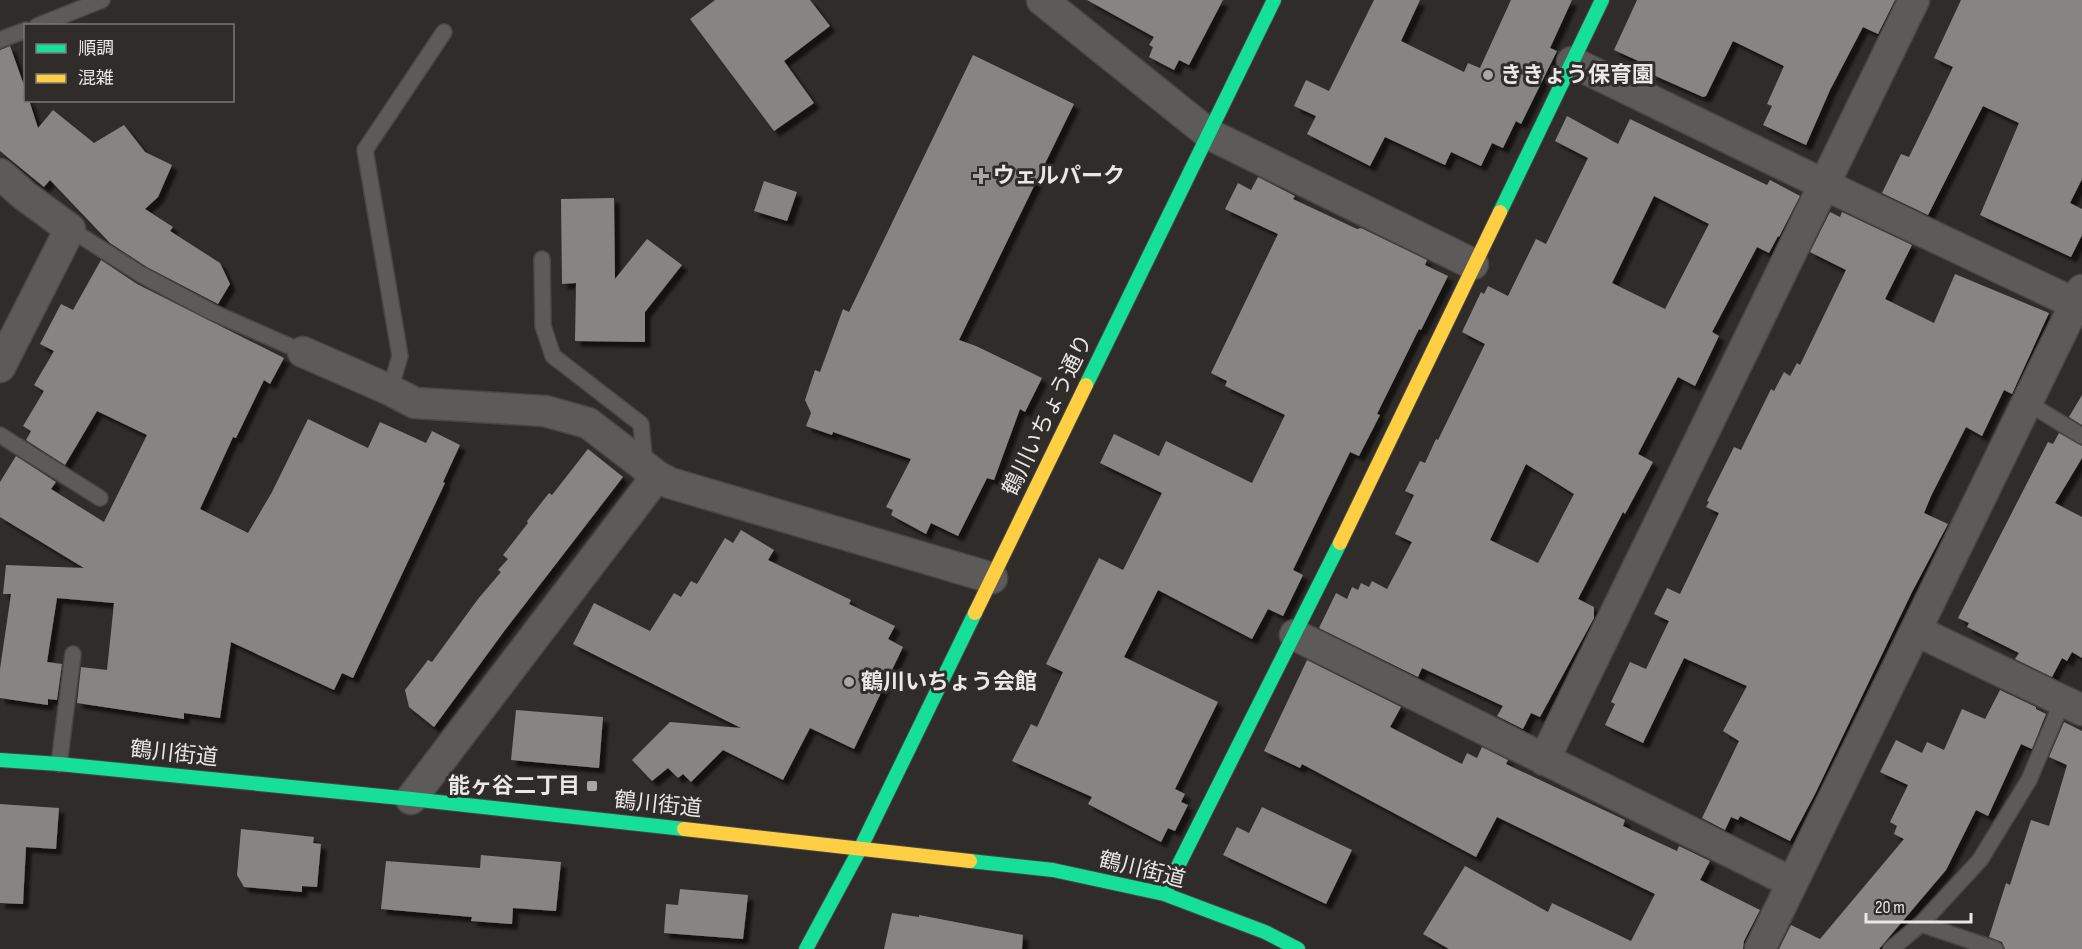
<svg xmlns="http://www.w3.org/2000/svg" width="2082" height="949" font-family="'Sofia Sans Condensed','Noto Sans JP',sans-serif">
<style>
.building{fill:#878584;fill-rule:evenodd;filter:url(#shadow)}
.lines{fill:none;stroke-linecap:round;stroke-linejoin:round}
.lane-casing{stroke:#494746;stroke-width:18}
.street-casing{stroke:#494746;stroke-width:33}
.fast-casing{stroke:#494746;stroke-width:16}
.slow-casing{stroke:#494746;stroke-width:16}
.lane{stroke:#5c5b5a;stroke-width:15}
.street{stroke:#5c5b5a;stroke-width:30}
.fast{stroke:#16e098;stroke-width:14}
.slow{stroke:#ffcf43;stroke-width:14}
.poi-dot{fill:#a9a6a4;stroke:#302c29;stroke-width:2}
.labels{text-anchor:middle;dominant-baseline:central;stroke-width:6;stroke-linejoin:round;paint-order:stroke}
.poi-label{font-size:22px;font-weight:bold;fill:#eae7e6;stroke:#302c29;text-anchor:start}
.street-label{font-size:22px;fill:#eae7e6;stroke:#302c29}
</style>
<defs>
<filter id="shadow"><feDropShadow dx="5.5" dy="5.5" stdDeviation="1.5" flood-color="#0009"/></filter>
</defs>
<rect width="100%" height="100%" fill="#2f2c2a"/>
<!-- building -->
<path class="building" d="M715 0H810L830 26 784 61 814 103 774 131 690 19Z
M1087 0H1223L1189 65 1179 60 1174 70 1149 57 1153 47 1149 45 1154 37Z
M1374 0H1420L1401 41 1464 72 1468 63 1480 68 1511 0H1572L1550 48 1557 51 1521 124 1516 121 1503 148 1492 143 1481 166 1451 152 1445 165 1385 137 1370 166 1307 134 1316 116 1294 106 1306 80 1329 91Z
M1637 0H1895L1878 34 1863 27 1830 90 1806 145 1763 125 1772 106 1767 104 1784 66 1733 41 1706 96 1703 97 1651 74 1654 68 1614 50Z
M1961 0H2082V179L2070 203 2082 209V235L2071 257 1980 215 2019 123 1983 106 1928 215 1882 193 1901 154 1909 157 1953 67 1934 58Z
M10 46 26 91V100H29L38 128 53 110 94 143 124 125 145 152 172 165 158 197 145 209 173 227 170 231 220 263 230 284 218 304 147 267 110 243 50 180 44 187 0 151V50Z
M973 55 1074 104 959 340 976 346 1042 378 1025 412 1020 409 994 480 987 478 958 536 931 523 926 534 891 515 893 510 886 507 911 459 833 432 832 435 806 426 811 413 805 400 815 370 820 372 843 309 849 312Z
M1567 116 1618 144 1630 119 1767 185 1770 180 1800 196 1779 237 1778 236 1769 253 1757 247 1712 332 1719 336 1695 386 1678 377 1638 454 1653 462 1625 514 1623 512 1578 599 1594 607V618L1540 717 1531 713 1523 729 1497 716 1503 706 1422 668 1418 677 1319 628 1336 593 1347 599 1352 587 1358 590 1361 583 1369 587 1372 581 1387 589 1412 542 1395 534 1414 495 1405 491 1420 461 1425 463 1436 439 1438 440 1485 344 1462 332 1481 292 1484 294 1488 286 1508 296 1536 239 1546 244 1588 158 1555 141ZM1654 196 1709 224 1665 309 1612 283ZM1526 464 1574 494 1538 563 1490 540Z
M1258 177 1295 196 1293 199 1357 229 1361 228 1427 260 1425 265 1448 276 1421 330 1419 329 1377 414 1380 415 1359 456 1350 452 1321 512 1293 570 1303 575 1283 616 1268 609 1252 639 1158 590 1124 657 1218 702 1175 789 1185 794 1181 802 1188 805 1175 831 1168 828 1161 842 1088 804 1092 797 1012 761 1031 724 1037 727 1063 672 1046 664 1099 558 1123 570 1162 493 1100 463 1114 434 1159 456 1166 441 1252 483 1285 415 1225 386 1227 381 1211 373 1278 234 1225 209 1238 183 1251 190Z
M764 181 797 192 787 221 754 211Z
M614 198 615 279 647 239 682 265 645 312V342L575 341 576 283 562 284 561 199Z
M1830 212 1840 217 1842 212 1912 245 1885 299 1934 323 1955 274 2049 313 2012 394 2004 390 1982 436 1966 427 1931 496 1924 513 1948 524 1912 592 1815 794 1790 841 1740 816 1738 820 1731 817 1725 830 1702 818 1739 741 1723 731 1747 686 1684 658 1643 743 1605 725 1615 704 1611 702 1630 662 1646 669 1669 621 1654 614 1667 588 1680 594 1719 513 1706 507 1709 502 1707 501 1734 447 1741 450 1771 389 1774 391 1784 372 1790 376 1797 363 1800 365 1846 270 1810 252Z
M101 260 137 284 284 358 270 384 264 380 236 438 233 437 200 509 248 533 272 492 308 419 368 448 380 422 426 443 432 431 460 445 443 482 445 483 353 678 342 673 334 690 231 642 220 718 184 713V719L77 703 81 667 107 670 114 603 57 598 47 662 62 664 57 700 48 699V705L0 698V669L11 594H3L6 565 84 568 0 517V482L16 456 56 482 51 489 104 522 147 435 97 411 65 465 26 440 31 431 23 426 44 391 34 385 54 351 40 344 61 304 73 310Z
M2082 395V425L2069 417Z
M2059 433 2082 446V458L2055 503 2082 517V658L2072 652 2067 661 2062 658 2052 677 2015 659 2019 653 1967 627 1969 623 1958 618 2048 442 2053 444Z
M588 449 623 477 505 630 434 727 409 707 405 690 428 660 432 662 478 599 501 572 498 570 508 559 503 555 528 523 527 521 549 493 552 495Z
M741 530 774 550 768 560 851 600 849 604 895 626 888 639 903 647 854 749 810 728 783 780 723 750 691 782 683 774 678 778 668 768 652 781 632 760 670 722 741 728 573 644 594 603 650 631 674 593 681 597 691 581 697 584 725 538 733 543Z
M1307 660 1401 707 1390 727 1462 764 1467 753 1477 758 1482 747 1508 760 1506 764 1625 820 1623 826 1677 851 1679 846 1710 861 1700 880 1760 910 1744 941 1743 949H1449L1423 934 1465 866 1548 912 1552 903 1631 941 1655 894 1497 817 1476 857 1302 764 1300 768 1264 751Z
M2000 690 2036 707V709L2046 714 2032 749 2021 744 1988 816 1976 810 1946 870 1879 949H1779L1791 925 1820 939 1904 839 1894 834 1897 826 1890 822 1908 785 1880 772 1896 740 1922 753 1927 742 1944 750 1962 709 1985 719Z
M516 710 603 717 599 768 511 760Z
M2064 722 2082 731V949H2005L2002 942 1989 937 2006 883 2010 885 2031 820 2049 826 2067 765 2049 757Z
M0 804 59 808 56 849 26 847 23 904 0 903Z
M1262 807 1352 850 1326 904 1223 855 1237 827 1249 833Z
M241 829 314 837 313 843 321 844 317 887 302 886V892L244 887 237 875Z
M481 855 561 862 556 911 513 908 512 924 471 921 472 917 381 909 386 861 480 868Z
M680 889 748 895 743 939 664 933 666 904 678 905Z
M892 913 919 917V915L1023 935 1022 949H884Z"/>
<g class="lines">
<defs>
<path id="lane" d="M37 26 102 0
M0 40 26 30
M70 229 142 275 212 312 303 352
M542 259 543 326 553 356 641 424 645 467
M390 390 400 356 365 150 444 32
M2028 403 2082 436
M0 435 100 498
M59 764 73 654
M1921 924 1995 949
M1891 949 1921 924 1980 860 2029 780 2062 702"/>
<path id="street" d="M1042 0 1209 134 1473 264
M1572 62 1825 185 2076 304 2082 298
M0 174 25 196 70 229 0 367
M303 352 390 390 415 403 545 411 588 423 657 476 670 483 992 578
M1917 631 2082 710
M1295 635 1791 882
M1544 760 1914 0
M411 799 657 476
M1760 949 2082 290"/>
<path id="fast" d="M1500 212 1602 0
M1086 385 1274 0
M0 760 59 764 411 799 684 829
M970 861 1053 870 1164 894 1265 932 1298 949
M1164 894 1340 543
M806 949 860 849 975 613"/>
<path id="slow" d="M1340 543 1500 212
M975 613 1086 385
M684 829 970 861"/>
</defs>
<!-- lane casing -->
<use href="#lane" class="lane-casing"/>
<!-- street casing -->
<use href="#street" class="street-casing"/>
<!-- fast casing -->
<use href="#fast" class="fast-casing"/>
<!-- slow casing -->
<use href="#slow" class="slow-casing"/>
<!-- lane -->
<use href="#lane" class="lane"/>
<!-- street -->
<use href="#street" class="street"/>
<!-- fast -->
<use href="#fast" class="fast"/>
<!-- slow -->
<use href="#slow" class="slow"/>
</g>
<!-- markers -->
<g class="poi-dot">
<circle cx="1488" cy="75" r="6"/>
<path d="M978 167h6v6h6v6h-6v6h-6v-6h-6v-6h6z"/>
<circle cx="849" cy="682" r="6"/>
<rect x="586" y="780" width="12" height="12" rx="3"/>
</g>
<g class="labels">
<!-- poi labels -->
<g class="poi-label">
<text x="1500" y="75">ききょう保育園</text>
<text x="993" y="176">ウェルパーク</text>
<text x="861" y="682">鶴川いちょう会館</text>
<text x="580" y="786" text-anchor="end">能ヶ谷二丁目</text>
</g>
<!-- street labels -->
<g class="street-label">
<text transform="translate(1048 415) rotate(-64)">鶴川いちょう通り</text>
<text transform="translate(174 754) rotate(6)">鶴川街道</text>
<text transform="translate(658 805) rotate(6)">鶴川街道</text>
<text transform="translate(1142 870) rotate(14)">鶴川街道</text>
</g>
</g>
<!-- legend -->
<rect x="24" y="24" width="210" height="78" fill="#302c29" stroke="#7a7775" stroke-width="1.5"/>
<rect x="36" y="44" width="30" height="9" fill="#16e098" stroke="#7a7775" stroke-width="1.5"/>
<text x="78" y="54" font-size="18" fill="#eae7e6">順調</text>
<rect x="36" y="74" width="30" height="9" fill="#ffcf43" stroke="#7a7775" stroke-width="1.5"/>
<text x="78" y="84" font-size="18" fill="#eae7e6">混雑</text>
<!-- scale -->
<path d="M1866 913v9h105v-9" fill="none" stroke="#eae7e6" stroke-width="3"/>
<text x="1875" y="913" font-size="18" fill="#eae7e6" stroke="#302c29" stroke-width="4.5" paint-order="stroke">20 m</text>
</svg>
